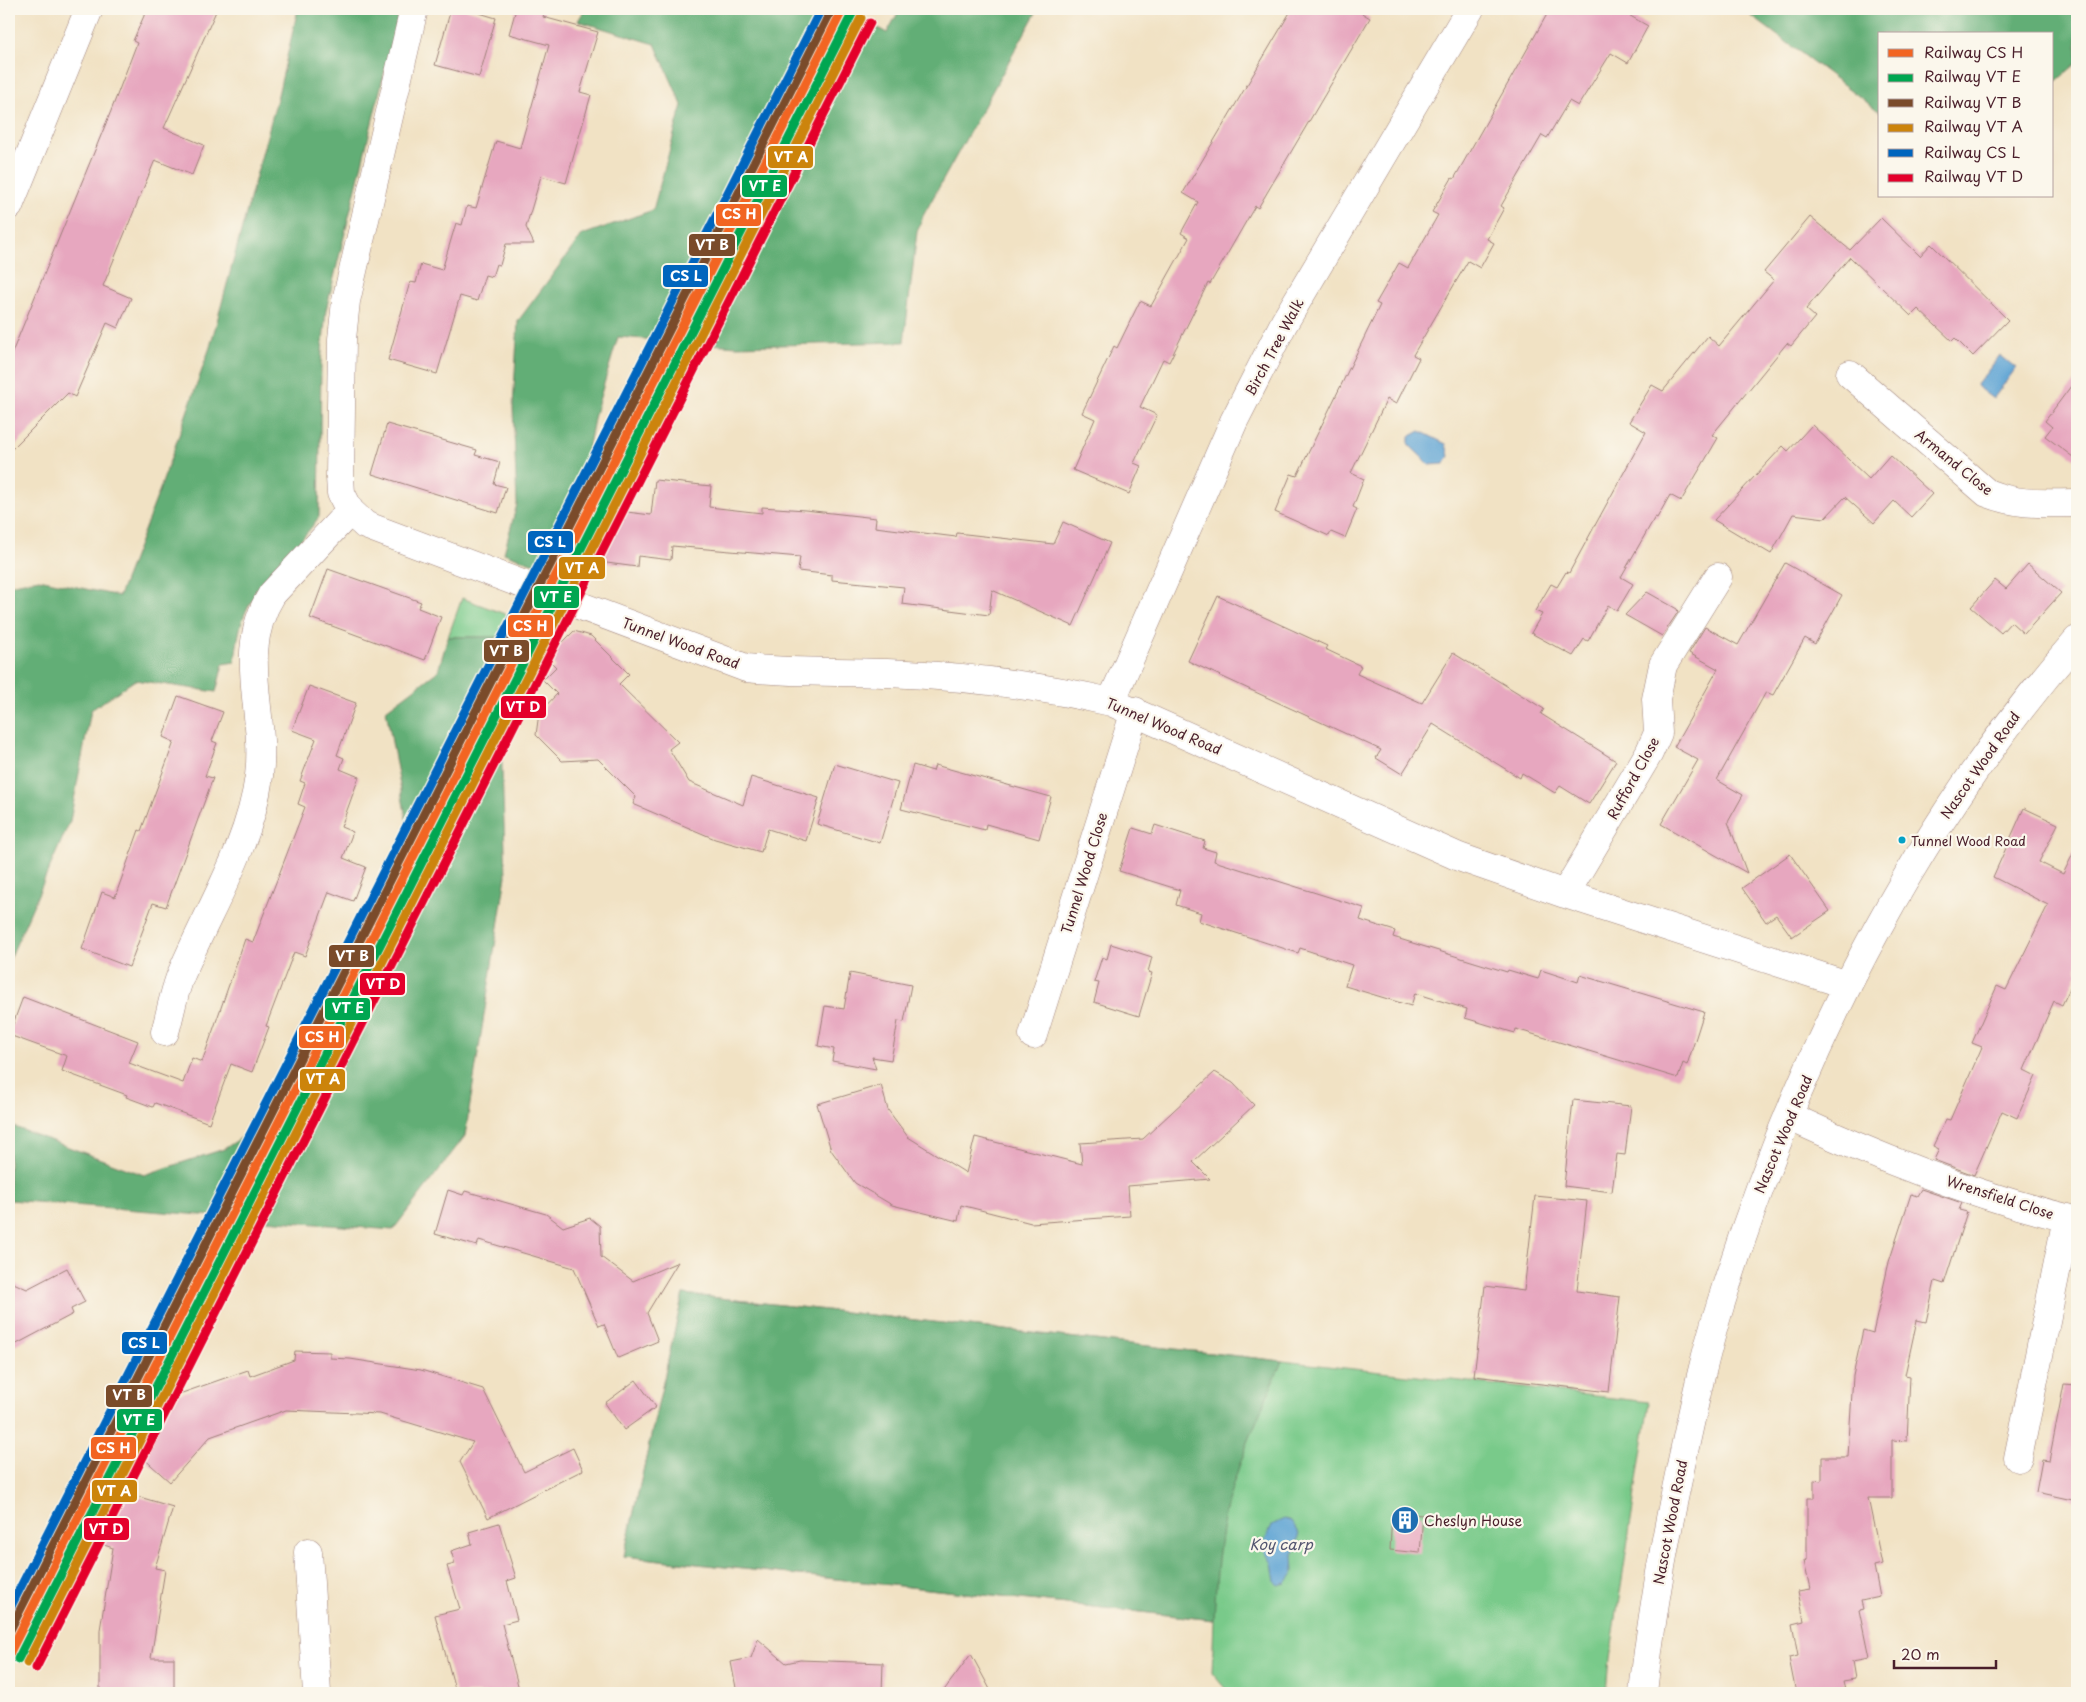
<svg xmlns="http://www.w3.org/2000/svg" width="2086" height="1702" font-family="'Playpen Sans',sans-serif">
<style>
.green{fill:#79ca8a;stroke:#62745a}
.forest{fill:#62ae76;stroke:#566650}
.water{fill:#5fa4d4;stroke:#546280}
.building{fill:#e7a7bf}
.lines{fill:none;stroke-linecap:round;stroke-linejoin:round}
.minor-casing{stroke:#9e8078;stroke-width:29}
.minor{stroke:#fff;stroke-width:28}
.rail-1-casing{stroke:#fbf7ec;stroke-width:12}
.rail-2-casing{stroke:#fbf7ec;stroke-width:12}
.rail-3-casing{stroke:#fbf7ec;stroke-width:12}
.rail-4-casing{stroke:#fbf7ec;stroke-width:12}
.rail-5-casing{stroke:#fbf7ec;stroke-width:12}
.rail-6-casing{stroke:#fbf7ec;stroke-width:12}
.rail-1{stroke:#f26522;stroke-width:9}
.rail-2{stroke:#00a651;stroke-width:9}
.rail-3{stroke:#7a4b2a;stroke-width:9}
.rail-4{stroke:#cc840b;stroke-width:9}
.rail-5{stroke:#0065bd;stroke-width:9}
.rail-6{stroke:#e4002b;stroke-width:9}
.bus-dot{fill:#04a2c6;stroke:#fbf7ec;stroke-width:2}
.labels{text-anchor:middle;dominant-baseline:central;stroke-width:4.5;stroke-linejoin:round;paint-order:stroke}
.bus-label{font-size:13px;fill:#4a1f2b;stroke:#fbf7ec;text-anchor:start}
.street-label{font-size:14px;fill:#4a1f2b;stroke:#fbf7ec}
.poi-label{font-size:14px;fill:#4a1f2b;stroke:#fbf7ec;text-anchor:start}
.water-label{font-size:15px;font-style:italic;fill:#52546f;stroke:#fbf7ec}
.line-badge{stroke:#fbf7ec;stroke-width:2}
.badge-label{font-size:14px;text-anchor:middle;font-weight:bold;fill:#fff}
</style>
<rect width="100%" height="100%" fill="#fbf7ec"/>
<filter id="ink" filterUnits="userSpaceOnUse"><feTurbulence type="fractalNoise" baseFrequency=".02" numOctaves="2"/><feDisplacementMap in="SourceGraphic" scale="10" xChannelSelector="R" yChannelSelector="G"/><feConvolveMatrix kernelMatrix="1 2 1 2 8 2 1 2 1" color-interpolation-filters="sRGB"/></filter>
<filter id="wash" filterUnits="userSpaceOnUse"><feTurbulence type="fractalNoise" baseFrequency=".0096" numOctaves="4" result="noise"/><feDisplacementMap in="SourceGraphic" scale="20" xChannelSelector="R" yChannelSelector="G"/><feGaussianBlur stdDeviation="1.12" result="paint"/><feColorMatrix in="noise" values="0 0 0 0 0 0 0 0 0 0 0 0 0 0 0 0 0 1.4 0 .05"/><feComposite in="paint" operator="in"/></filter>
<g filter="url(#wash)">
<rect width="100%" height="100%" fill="#f1e2c4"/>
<!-- green -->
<path class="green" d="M462 598 542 628 540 632 497 637H448Z
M683 1294 1649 1402 1610 1658 1607 1693H1229L1212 1673 1214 1620 624 1556Z"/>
<!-- forest -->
<path class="forest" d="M298 9H400L326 310 321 363 319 517C297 549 265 573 247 609 239 625 237 644 235 662L223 664 216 692 135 680 91 710 70 821 9 961V585L39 579 119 596 160 489 210 347 278 95Z
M585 9H843L887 33 900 9H1038L923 216 917 232 904 342 737 346 618 337 595 414 564 575 504 553 517 504 513 407 518 321 582 235 653 210 682 105 655 44 578 21Z
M1742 9H2077V63L2052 85V34H1880V112Z
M448 637H497L506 876 465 1136 393 1230 9 1200V1125L144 1175 224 1149 316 1089 337 1055 410 839 386 710 438 671Z
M683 1294 1282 1361C1263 1407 1241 1453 1228 1502 1218 1540 1216 1580 1214 1620L624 1556Z"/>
<!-- water -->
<path class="water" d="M2000 355 2016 368 1993 399 1976 386Z
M1420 431 1446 444 1449 456 1444 464 1430 465 1409 445V437Z
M1284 1519 1291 1521 1300 1534 1293 1555 1294 1572 1286 1583 1278 1585 1275 1582 1272 1563 1265 1552 1264 1543 1272 1525Z"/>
<g id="blocks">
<!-- building -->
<path class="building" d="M147 9H217L164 128 204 145 192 175 155 160 103 286 131 298 118 328 107 323 75 397 68 393 9 452V360L111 111 137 43 133 41Z
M451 9H466L496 18 479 77 435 65Z
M516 9H545L543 17 598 32 580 92 591 95 566 183 541 176 526 227 534 244H506L500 265 496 264 492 277 485 275 477 301 460 296 437 374 388 360 410 282 416 283 421 264 442 270 456 223 462 225 467 206 476 208 496 141 520 148 549 45 509 34Z
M1292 9H1355L1370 18 1258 208 1255 206 1210 284 1208 283 1169 362 1163 359 1140 407 1157 415 1134 463 1141 466 1129 494 1073 470 1095 419 1082 413 1114 346 1117 348 1140 301 1151 306 1189 238 1181 233 1198 202 1183 193Z
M1550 9H1618L1648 26 1628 63 1611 53 1578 106 1569 101 1547 138 1542 135 1501 206 1504 208 1487 239 1494 243 1480 268 1468 261 1413 355 1419 358 1396 404 1387 399 1351 473 1364 479 1353 507 1357 509 1345 538 1331 532 1329 536 1275 512 1291 474 1297 476 1380 305 1376 303 1399 263 1408 268 1438 215 1432 212 1452 178 1454 179Z
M1810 217 1850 250 1881 218 1920 256 1931 244 2008 320 1973 356 1955 338 1952 341 1918 309 1911 316 1850 257 1806 309 1815 317 1791 346 1787 343 1712 435 1718 438 1681 501 1670 495 1657 518 1655 517 1621 577 1633 584 1617 611 1608 605 1588 641 1584 639 1573 656 1531 633 1542 614 1535 611 1551 584 1557 587 1566 572 1569 573 1646 432 1629 422 1652 385 1663 391 1708 336 1719 346 1774 280 1764 272Z
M2077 378V460L2045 436 2052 427 2045 421Z
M387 424 477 450 475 455 500 462 494 484 506 487 498 513 372 474Z
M1812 425 1869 479 1890 455 1932 494 1911 517 1894 501 1874 523 1845 497 1825 518 1793 514 1771 554 1714 520 1783 446 1788 451Z
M655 480 711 486 709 507 762 513V507L805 510 876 518 875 527 956 537 957 533 1053 544 1063 522 1110 543 1073 626 992 590 989 615 902 604 904 587 832 580V575L798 571 800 557 672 546 671 560 638 556 637 567 584 560 589 517 618 520 619 511 651 515Z
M1785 563 1842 595 1815 644 1805 638 1773 695 1766 692 1717 780 1743 795 1728 822 1747 873 1661 824 1698 760 1674 747 1718 669 1689 653 1705 627 1738 645Z
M2028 564 2061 593 2024 634 2011 622 2001 633 1971 607 1995 580 2006 589Z
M328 569 421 602 418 608 441 617 425 660 310 618Z
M1647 592 1677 609 1678 612 1662 636 1625 615Z
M1218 596 1327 646 1325 649 1361 666 1357 674 1422 703 1453 653 1544 709 1541 714 1616 761 1589 804 1560 786 1555 793 1522 773 1520 778 1433 724 1402 774 1376 758 1381 750 1188 661Z
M574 631 591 636 629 674 619 684 678 742 669 749 689 782 743 805 751 777 819 798 806 841 768 829 761 852 715 839 633 804 636 797 598 759 562 761 536 735 539 713 557 694 543 680 556 667 547 658Z
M309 686 356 703 337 755 344 758 340 769 359 777 341 827 353 832 343 858 366 867 353 901 329 892 305 956 294 952 266 1026 269 1027 252 1072 231 1064 209 1123 155 1103 153 1107 126 1097 127 1095 62 1071 67 1056 9 1035 23 997 138 1041 129 1063 183 1083 192 1058 202 1062 245 939 253 942 305 807 298 804 305 783 300 781 316 739 292 730Z
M178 696 223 712 212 741 217 743 205 776 213 778 166 907 153 903 129 967 82 949 102 892 115 897 139 830 141 831 174 742 163 737Z
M835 764 898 783 880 843 817 824Z
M913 765 933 771 935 765 1051 797 1039 839 986 824 985 830 901 809Z
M2024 808 2058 824 2039 862 2063 874 2077 846V973L2062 1005 2054 1001 2024 1070 2036 1076 2017 1118 2002 1111 1974 1175 1934 1160 1939 1149 1933 1146 1946 1119 1950 1120 1982 1047 1972 1043 1997 986 2006 990 2048 905 1993 877Z
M1155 825 1205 841 1203 848 1216 852 1214 861 1364 908 1360 920 1395 931 1393 937 1507 972 1508 970 1538 979 1541 970 1578 982 1580 975 1704 1012 1687 1065 1683 1063 1678 1078 1516 1029 1515 1033 1465 1018 1467 1009 1415 993 1411 1006 1345 986 1352 965 1300 948 1298 953 1199 921 1201 913 1176 905 1180 890 1119 871 1133 828 1152 834Z
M1790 854 1830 911 1792 937 1776 915 1766 922 1742 888Z
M1111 944 1152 957 1148 972 1152 973 1139 1016 1094 1002 1099 983 1094 982 1102 957 1107 959Z
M850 973 911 985 904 1022 898 1021 891 1060 872 1057 876 1069 832 1061 834 1049 818 1046 825 1006 844 1009Z
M1215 1072 1233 1083 1254 1105 1193 1162 1210 1179 1128 1186 1130 1216 1031 1223 961 1205 958 1221 892 1205 855 1183 831 1150 817 1104 881 1085 888 1110 908 1137 966 1173 975 1137 1082 1164 1080 1143 1143 1139Z
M1573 1100 1631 1106 1625 1155 1617 1154 1612 1192 1564 1186Z
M1921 1189 1962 1203 1959 1210 1967 1212 1944 1284 1935 1281 1926 1322 1917 1320 1905 1375 1910 1376 1907 1441 1892 1440V1498H1868L1882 1564 1874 1566 1880 1597 1861 1601 1863 1609 1859 1610 1869 1658 1852 1661 1855 1679 1843 1681 1846 1693H1796L1789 1658 1798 1656 1792 1624 1804 1621 1798 1591 1810 1589 1804 1561 1807 1560V1498H1814V1480L1822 1481V1457H1848L1853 1376 1863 1330 1873 1333 1889 1262 1911 1194 1917 1196Z
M448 1190 463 1195 465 1191 546 1214 563 1227 590 1218 600 1226 601 1257 633 1281 678 1262 647 1313 658 1341 618 1358 604 1324 599 1326 574 1268 479 1240 477 1246 435 1234Z
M1535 1196 1587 1201 1577 1291 1620 1297 1609 1392 1474 1376 1485 1286 1524 1291Z
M67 1268 85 1302 71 1309 73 1314 9 1348V1281L27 1289Z
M295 1351 330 1352V1358L350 1359 421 1370 483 1389 524 1472 573 1448 583 1470 488 1518 460 1462 473 1442 380 1414 286 1410 210 1437 170 1482 132 1448 169 1406 165 1399 248 1370 250 1376 294 1360Z
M636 1380 656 1407 624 1430 605 1403Z
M2064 1384 2077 1385V1501L2036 1492 2042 1460 2049 1461Z
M121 1495H133L173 1507 155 1568 165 1570 151 1658H174V1693H100V1630L113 1548 101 1544 83 1524 115 1515Z
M1392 1513 1423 1515 1420 1553 1390 1550Z
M499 1523 516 1578 507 1581 517 1620 502 1624 520 1693H456L435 1615 460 1609 447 1566 455 1564 451 1551 472 1544 469 1532Z
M758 1639 786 1663 800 1660 883 1663 882 1693H737L731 1662 751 1658Z
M971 1654 992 1693H942Z"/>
</g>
</g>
<g filter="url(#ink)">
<use href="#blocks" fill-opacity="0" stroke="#9e8078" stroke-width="1"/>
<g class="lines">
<defs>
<path id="minor" d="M9 206 89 9
M1850 374 1987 493C2021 506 2042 503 2077 503
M350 511 365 525 746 668C793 673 840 671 887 673 962 676 1038 685 1111 702L1459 857 1565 894 1848 985
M1111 702 1234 421 1284 323 1470 9
M1565 894 1649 753 1658 733 1656 699 1663 665 1718 577
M165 1032C171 1012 174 989 183 970 210 907 250 845 259 776 267 712 235 653 272 594L350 511 341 493 340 477 342 339 346 301 414 9
M1033 1035 1135 711
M1788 1116C1877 1157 1971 1195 2067 1218L2018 1458
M308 1552 317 1693
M1643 1693C1651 1618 1664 1544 1680 1470 1692 1415 1703 1360 1720 1306 1794 1065 1910 831 2077 640"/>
</defs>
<!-- minor casing -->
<use href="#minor" class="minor-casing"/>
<!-- minor -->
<use href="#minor" class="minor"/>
<defs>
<path id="rail-1" d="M9 1654 843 9"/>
<path id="rail-2" d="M18 1659 852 14"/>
<path id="rail-3" d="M9 1632 832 9"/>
<path id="rail-4" d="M27 1663 861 18"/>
<path id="rail-5" d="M9 1610 821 9"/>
<path id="rail-6" d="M36 1668 870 23"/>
</defs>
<!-- rail-1 casing -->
<use href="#rail-1" class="rail-1-casing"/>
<!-- rail-2 casing -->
<use href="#rail-2" class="rail-2-casing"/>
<!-- rail-3 casing -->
<use href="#rail-3" class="rail-3-casing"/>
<!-- rail-4 casing -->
<use href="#rail-4" class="rail-4-casing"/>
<!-- rail-5 casing -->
<use href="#rail-5" class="rail-5-casing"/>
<!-- rail-6 casing -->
<use href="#rail-6" class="rail-6-casing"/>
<!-- rail-1 -->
<use href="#rail-1" class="rail-1"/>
<!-- rail-2 -->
<use href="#rail-2" class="rail-2"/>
<!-- rail-3 -->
<use href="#rail-3" class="rail-3"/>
<!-- rail-4 -->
<use href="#rail-4" class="rail-4"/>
<!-- rail-5 -->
<use href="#rail-5" class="rail-5"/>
<!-- rail-6 -->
<use href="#rail-6" class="rail-6"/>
</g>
</g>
<!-- icons -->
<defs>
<symbol id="building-disc" viewBox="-11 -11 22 22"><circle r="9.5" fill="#1f6fb2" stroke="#fbf7ec"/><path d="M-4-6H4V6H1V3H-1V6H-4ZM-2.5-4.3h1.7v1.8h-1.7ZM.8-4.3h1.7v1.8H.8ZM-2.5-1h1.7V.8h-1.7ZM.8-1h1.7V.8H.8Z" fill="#fff"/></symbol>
</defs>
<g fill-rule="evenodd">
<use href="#building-disc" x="1389" y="1504" width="32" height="32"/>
</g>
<!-- markers -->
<circle class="bus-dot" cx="1902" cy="840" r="4.5"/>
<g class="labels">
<!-- bus labels -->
<g class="bus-label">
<text x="1911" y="840">Tunnel Wood Road</text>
</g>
<!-- street labels -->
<g class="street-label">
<text transform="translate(1274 347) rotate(-62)">Birch Tree Walk</text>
<text transform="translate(1954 462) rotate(39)">Armand Close</text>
<text transform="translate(681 643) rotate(20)">Tunnel Wood Road</text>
<text transform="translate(1164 726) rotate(23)">Tunnel Wood Road</text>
<text transform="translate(1980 765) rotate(-55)">Nascot Wood Road</text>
<text transform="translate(1633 778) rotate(-61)">Rufford Close</text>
<text transform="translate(1084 873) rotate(-73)">Tunnel Wood Close</text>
<text transform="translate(1783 1134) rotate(-67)">Nascot Wood Road</text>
<text transform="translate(2000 1197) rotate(18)">Wrensfield Close</text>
<text transform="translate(1670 1522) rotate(-79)">Nascot Wood Road</text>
</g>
<!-- poi labels -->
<g class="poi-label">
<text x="1424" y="1520">Cheslyn House</text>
</g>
<!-- water labels -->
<g class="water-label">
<text x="1281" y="1543">Koy carp</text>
</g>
</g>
<g class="line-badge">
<rect x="767" y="145" width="47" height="24" rx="5" fill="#cc840b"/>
<rect x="741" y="174" width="47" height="24" rx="5" fill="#00a651"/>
<rect x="715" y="203" width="47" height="24" rx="5" fill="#f26522"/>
<rect x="688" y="233" width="48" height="24" rx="5" fill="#7a4b2a"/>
<rect x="662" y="264" width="47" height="24" rx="5" fill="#0065bd"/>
<rect x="527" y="530" width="47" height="24" rx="5" fill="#0065bd"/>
<rect x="558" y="556" width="48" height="24" rx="5" fill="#cc840b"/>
<rect x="533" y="585" width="47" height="24" rx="5" fill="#00a651"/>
<rect x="507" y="614" width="47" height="24" rx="5" fill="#f26522"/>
<rect x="483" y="639" width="47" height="24" rx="5" fill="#7a4b2a"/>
<rect x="500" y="695" width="47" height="24" rx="5" fill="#e4002b"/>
<rect x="328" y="944" width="47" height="24" rx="5" fill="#7a4b2a"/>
<rect x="359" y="972" width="47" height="24" rx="5" fill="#e4002b"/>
<rect x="324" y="997" width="47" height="24" rx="5" fill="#00a651"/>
<rect x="298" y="1025" width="47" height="24" rx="5" fill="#f26522"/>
<rect x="299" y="1068" width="47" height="24" rx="5" fill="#cc840b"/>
<rect x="121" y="1331" width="47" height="24" rx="5" fill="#0065bd"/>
<rect x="105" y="1384" width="48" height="24" rx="5" fill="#7a4b2a"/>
<rect x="116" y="1408" width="47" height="24" rx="5" fill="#00a651"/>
<rect x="90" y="1436" width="47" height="24" rx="5" fill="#f26522"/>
<rect x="91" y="1479" width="47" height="24" rx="5" fill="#cc840b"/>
<rect x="83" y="1517" width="47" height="24" rx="5" fill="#e4002b"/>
</g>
<g class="badge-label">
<text x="791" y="162">VT A</text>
<text x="765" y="191">VT E</text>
<text x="739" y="219">CS H</text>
<text x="712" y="250">VT B</text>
<text x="686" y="281">CS L</text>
<text x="550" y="547">CS L</text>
<text x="582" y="573">VT A</text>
<text x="556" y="602">VT E</text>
<text x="530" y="631">CS H</text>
<text x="506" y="656">VT B</text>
<text x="523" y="712">VT D</text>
<text x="352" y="961">VT B</text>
<text x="383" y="989">VT D</text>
<text x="348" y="1013">VT E</text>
<text x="322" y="1042">CS H</text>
<text x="323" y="1084">VT A</text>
<text x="144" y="1348">CS L</text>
<text x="129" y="1400">VT B</text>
<text x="139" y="1425">VT E</text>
<text x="113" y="1453">CS H</text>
<text x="114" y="1496">VT A</text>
<text x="106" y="1534">VT D</text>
</g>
<!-- margin -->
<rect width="2086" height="1702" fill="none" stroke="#fbf7ec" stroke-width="30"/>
<!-- legend -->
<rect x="1878" y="32" width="175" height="165" fill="#fbf7ec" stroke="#b4a19f"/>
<rect x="1888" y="49" width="25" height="8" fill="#f26522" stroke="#b4a19f"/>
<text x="1924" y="58" font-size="15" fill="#4a1f2b">Railway CS H</text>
<rect x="1888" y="74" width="25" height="8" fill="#00a651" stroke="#b4a19f"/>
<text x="1924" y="82" font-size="15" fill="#4a1f2b">Railway VT E</text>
<rect x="1888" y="99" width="25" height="8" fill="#7a4b2a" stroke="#b4a19f"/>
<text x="1924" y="108" font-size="15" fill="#4a1f2b">Railway VT B</text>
<rect x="1888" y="124" width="25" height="8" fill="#cc840b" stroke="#b4a19f"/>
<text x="1924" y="132" font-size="15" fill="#4a1f2b">Railway VT A</text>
<rect x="1888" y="149" width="25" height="8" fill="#0065bd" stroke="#b4a19f"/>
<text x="1924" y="158" font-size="15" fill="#4a1f2b">Railway CS L</text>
<rect x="1888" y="174" width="25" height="8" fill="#e4002b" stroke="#b4a19f"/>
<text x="1924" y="182" font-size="15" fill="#4a1f2b">Railway VT D</text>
<!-- scale -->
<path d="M1894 1660v8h102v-8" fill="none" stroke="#4a1f2b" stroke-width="2.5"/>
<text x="1901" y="1660" font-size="15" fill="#4a1f2b" stroke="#fbf7ec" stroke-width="4" paint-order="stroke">20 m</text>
</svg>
